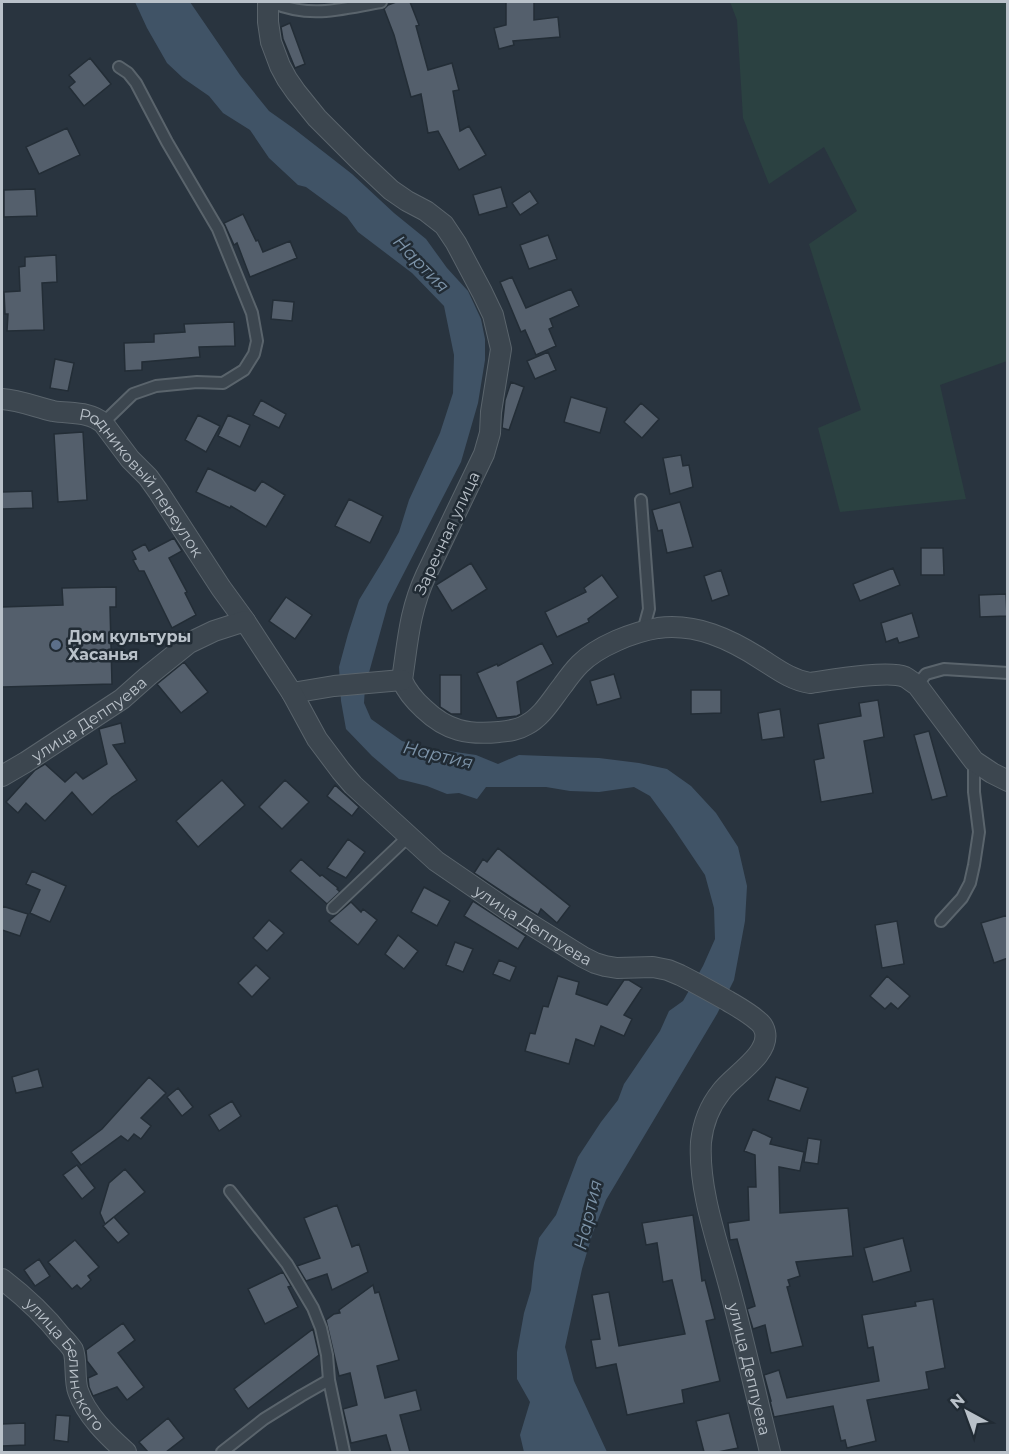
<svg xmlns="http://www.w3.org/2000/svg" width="1009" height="1454" font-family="Montserrat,sans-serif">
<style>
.green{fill:#2b4141}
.water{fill:#405366}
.building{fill:#545f6c;stroke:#232d36;stroke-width:1.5}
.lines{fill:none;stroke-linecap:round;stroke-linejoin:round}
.lane-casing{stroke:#5a646c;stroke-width:14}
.street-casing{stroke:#5a646c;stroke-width:22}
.lane{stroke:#3c464f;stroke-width:10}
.street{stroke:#3c464f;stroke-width:20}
.service-dot{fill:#5c6f8a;stroke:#212b34;stroke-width:2}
.labels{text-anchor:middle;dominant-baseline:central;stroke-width:5;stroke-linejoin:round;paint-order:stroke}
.street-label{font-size:16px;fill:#b9c1c9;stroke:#212b34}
.poi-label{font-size:16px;font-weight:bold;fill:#b9c1c9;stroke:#212b34;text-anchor:start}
.water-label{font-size:18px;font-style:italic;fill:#7d94a9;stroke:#212b34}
</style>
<rect width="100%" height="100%" fill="#29343f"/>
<!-- green -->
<path class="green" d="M730 2H1007V361L940 385 966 499 840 512 818 428 861 410 809 244 857 211 824 147 769 184 743 118 737 20Z"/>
<!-- water -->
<path class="water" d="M135 2H190L240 75 269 111 293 128 352 174 394 213 426 239 447 268 468 291 481 319 485 339V360L478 403 461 462 388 604 365 687 364 703 371 719 402 741 428 748 476 755 498 764 519 755 599 758 639 763 667 769 691 786 716 813 738 847 747 886 745 921 734 980 717 1014 606 1200 593 1232 582 1269 565 1347 574 1381 607 1452H524L520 1435 530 1402 517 1379V1352L524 1313 531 1290 534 1263 539 1238 556 1215 578 1157 601 1122 618 1100 624 1084 660 1031 669 1011 683 1001 703 966 715 939 714 908 705 875 672 826 650 796 634 787 599 792 570 791 546 787H486L477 799 459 793 447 794 427 786 399 779 372 756 346 729 341 701 339 667 348 634 359 600 384 559 399 532 409 500 440 433 453 393 454 355 444 306 412 273 358 232 347 217 306 187 298 185 269 158 250 130 223 113 209 96 183 78 167 63 147 28Z"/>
<!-- building -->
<path class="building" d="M396 2H410L419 25 416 26 428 70 452 63 459 90 453 91 460 131 469 126 486 155 459 170 438 131 428 133 421 94 411 97 394 35 384 9 388 5Z
M506 2H534V20L558 17 560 37 513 41 514 45 499 49 494 28 506 25Z
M290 23 305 64 295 68 283 39 281 27Z
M90 58 111 84 84 106 69 87 75 82 69 75Z
M67 128 80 155 39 174 26 147Z
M501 187 507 207 479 215 473 195Z
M35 189 37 216 4 217V190Z
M530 191 538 203 520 215 512 203Z
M243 214 256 241 258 240 263 252 290 241 297 258 250 277 237 243 234 245 224 223Z
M548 235 557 259 529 269 520 245Z
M56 255 57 282 42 283 44 330 7 331 8 314H5L4 292 20 291 19 267 25 266V257Z
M512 277 526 308 571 289 579 306 550 319 553 327 549 329 556 346 536 355 525 330 521 332 500 282Z
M273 300 294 302 292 321 271 319Z
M234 322 235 346 199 347 200 357 142 362V370L125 371 124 343 154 342V334L185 332 184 324Z
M548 352 556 370 535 379 527 361Z
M55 359 74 363 68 391 50 388Z
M511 382 524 387 509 430 502 428 505 400Z
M571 397 607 408 600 433 564 422Z
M261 400 286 414 279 428 253 415Z
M641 403 659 419 642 438 624 422Z
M198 415 220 426 206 452 185 440Z
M228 415 250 425 240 447 218 436Z
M83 432 87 500 58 502 54 434Z
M681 455 683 466 689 465 693 487 670 494 663 458Z
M208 468 255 491 262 481 285 495 266 527 231 506 230 508 196 492Z
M32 491 33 508 2 509V492Z
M349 499 383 516 370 543 335 526Z
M680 502 693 547 667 553 662 530 658 531 652 510Z
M174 538 182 551 169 558 187 592 185 593 196 615 172 628 144 571H139L133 560 136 559 132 551 145 544 149 551Z
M921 548H943L944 575H921Z
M471 563 487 589 452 611 436 585Z
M893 568 900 585 860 601 853 584Z
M721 570 729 595 712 601 704 576Z
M602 575 618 597 588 619 589 622 557 637 545 612 586 592 584 588Z
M116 587V607H110L112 684 2 687V607L63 605 62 588Z
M1006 594 1007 616 980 617 979 595Z
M286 597 312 615 295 639 269 621Z
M912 613 919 637 899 643 897 638 886 642 881 623Z
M542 643 553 664 517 682 521 714 517 716 497 718 477 673 497 664 498 666Z
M184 662 208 692 181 713 157 684Z
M614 674 621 698 597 705 590 681Z
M440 675H461V714H451L440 707Z
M691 690H721V713L691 714Z
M878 700 884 737 864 741 873 793 821 802 814 760 824 758 818 724 861 716 859 703Z
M780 709 784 737 762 740 758 713Z
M121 723 125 743 113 745 137 780 112 797 92 815 72 792 45 821 26 803 18 813 6 802 35 770 45 764 65 782 76 772 83 779 107 764 99 729Z
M929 731 947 796 932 800 914 735Z
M222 780 245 805 198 847 176 821Z
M285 780 309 802 282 829 259 807Z
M335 785 359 807 352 816 327 796Z
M348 839 365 852 346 878 327 868Z
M498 848 570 906 557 923 541 909 538 915 474 873 483 859 487 862Z
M301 859 320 876 322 875 338 888 337 889 340 892 327 904 290 871Z
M32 871 66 886 50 922 30 913 40 890 26 884Z
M424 887 450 901 437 926 411 912Z
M473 901 526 936 518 949 464 916Z
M351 902 361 912 363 909 377 920 358 945 329 921Z
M2 906 28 914 20 936 2 930Z
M1008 915V958L994 963 981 923Z
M269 920 284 933 267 951 253 938Z
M897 921 904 964 882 968 875 925Z
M398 935 418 951 404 969 385 954Z
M455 942 473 949 463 972 446 965Z
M499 960 516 967 510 981 493 974Z
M256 965 270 978 252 997 238 983Z
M558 976 579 982 576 994 607 1005 624 980H629L642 988 624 1015 632 1019 624 1036 601 1026 594 1046 576 1039 569 1064 525 1051 530 1033 535 1034 543 1006 548 1007Z
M887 976 910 996 898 1009 891 1003 885 1009 870 996Z
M38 1069 43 1087 16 1093 12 1077Z
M149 1077 166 1093 141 1118 151 1126 141 1139 134 1134 128 1141 121 1136 81 1165 71 1152 102 1129Z
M776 1077 808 1088 800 1111 768 1100Z
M178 1088 193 1107 182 1116 167 1097Z
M232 1101 241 1116 219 1131 209 1115Z
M753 1129 772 1138 770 1144 804 1152 800 1171 779 1167 780 1213 848 1208 853 1256 796 1262 800 1276 788 1280 790 1286 787 1287 803 1346 771 1353 765 1325 753 1329 747 1309 755 1306 737 1239 730 1240 728 1223 749 1220 748 1187H756L755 1155 744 1151Z
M808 1138 821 1140 818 1164 804 1162Z
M77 1165 95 1188 82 1199 63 1175Z
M125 1169 145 1192 105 1224 100 1213 109 1183Z
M337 1205 352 1247 359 1244 368 1272 332 1290 327 1274 306 1281 297 1266 320 1258 304 1218Z
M693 1215 702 1281 705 1280 715 1319 706 1321 720 1381 682 1390 684 1403 627 1415 616 1364 596 1368 591 1340 600 1339 592 1295 609 1292 619 1346 685 1334 672 1280 663 1282 657 1243 646 1245 642 1223Z
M114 1217 129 1234 118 1243 103 1226Z
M903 1238 911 1271 873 1282 864 1248Z
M75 1240 99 1267 88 1276 91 1280 81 1289 77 1285 72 1289 48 1262Z
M39 1259 50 1276 35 1286 24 1270Z
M283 1272 291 1286 288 1287 298 1307 265 1324 248 1289Z
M373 1285 375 1293 379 1292 399 1360 377 1366 385 1398 416 1390 421 1410 400 1415 410 1452H391L386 1435 351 1443 343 1409 357 1405 350 1373 339 1376 326 1320 334 1314 340 1313 339 1310Z
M933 1299 945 1368 926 1372 929 1389 867 1400 876 1441 847 1448 845 1440 841 1441 833 1406 774 1417 770 1401H771L764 1375 779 1370 787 1398 879 1381 873 1347 868 1348 862 1315 916 1306 915 1302Z
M123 1323 135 1340 118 1353 144 1387 127 1400 117 1387 93 1396 89 1387 88 1378 97 1374 87 1361 86 1350Z
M313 1329 319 1355 248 1409 234 1389Z
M729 1413 738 1448 718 1452H704L696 1421Z
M56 1415 70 1416 68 1442 54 1440Z
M168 1418 184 1438 166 1452H148L139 1442Z
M25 1423V1445L2 1446V1424Z"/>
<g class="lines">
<defs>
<path id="lane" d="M271 2C311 19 340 9 381 2
M103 423 133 394 156 386 197 382 223 383 244 370 254 354 257 341 252 313 218 229 167 142 136 83 128 73 119 67
M641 500 649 609 643 631
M917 685 926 674 944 669 1008 673
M333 908 409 836
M941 921 962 898 970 883 974 865 979 832 974 792V761
M230 1191 287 1264 313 1308 321 1328 327 1355 329 1380 344 1452
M222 1452 264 1419 301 1396 329 1380"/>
<g id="street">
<path d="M268 2V22L271 42 280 66 287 79 296 92 317 118 359 160 391 190 407 201 426 211 444 225 456 243 482 292 493 315 501 349 491 412 490 433 484 454 426 575C409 612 408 641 402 680 407 692 414 700 424 709 447 731 468 735 499 732 508 731 518 730 526 725 542 717 552 699 563 685 568 678 574 670 580 664 598 646 633 632 658 628 696 623 730 639 761 659 777 669 791 680 810 683 831 680 888 670 905 677 909 679 913 683 917 685L974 761 992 773 1008 781"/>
<path id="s1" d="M2 399C19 400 36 407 53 411 70 414 89 411 103 423L130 459 148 477 158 491 221 588 245 621"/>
<path d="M292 693 334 686 402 680"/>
<path id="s2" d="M2 776 26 762 122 699 148 676 189 643 214 631 245 621 292 693 317 739 341 771 353 785 436 861 506 909 583 957 595 963 605 966 617 968 653 967 668 970 680 975C696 983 712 992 728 1001 738 1007 749 1013 758 1021 762 1024 764 1027 765 1032 770 1055 732 1076 721 1092 709 1107 703 1123 701 1142 698 1191 719 1246 731 1293 745 1346 757 1399 770 1452"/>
<path id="s3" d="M2 1279C24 1296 44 1314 61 1336 65 1340 70 1345 73 1350 77 1359 74 1380 78 1391 86 1415 108 1436 126 1452"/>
</g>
</defs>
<!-- lane casing -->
<use href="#lane" class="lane-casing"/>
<!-- street casing -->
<use href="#street" class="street-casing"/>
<!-- lane -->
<use href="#lane" class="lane"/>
<!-- street -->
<use href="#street" class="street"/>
</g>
<!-- markers -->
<circle class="service-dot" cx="56" cy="645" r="6"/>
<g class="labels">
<!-- street labels -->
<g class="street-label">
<text stroke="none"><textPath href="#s1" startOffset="174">Родниковый переулок</textPath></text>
<text transform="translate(447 533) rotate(-65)">Заречная улица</text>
<text stroke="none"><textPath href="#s2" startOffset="104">улица Деппуева</textPath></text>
<text stroke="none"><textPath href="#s2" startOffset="716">улица Деппуева</textPath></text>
<text stroke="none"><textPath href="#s3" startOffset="110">улица Белинского</textPath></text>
<text stroke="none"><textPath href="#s2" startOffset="1344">улица Деппуева</textPath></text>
</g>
<!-- poi labels -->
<g class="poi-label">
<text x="68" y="636">Дом культуры<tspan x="68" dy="18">Хасанья</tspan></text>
</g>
<!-- water labels -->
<g class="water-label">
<text transform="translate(421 264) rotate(46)">Нартия</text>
<text transform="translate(438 755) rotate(13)">Нартия</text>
<text transform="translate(588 1215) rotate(-77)">Нартия</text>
</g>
</g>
<!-- border -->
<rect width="1009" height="1454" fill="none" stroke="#b9c1c9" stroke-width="6"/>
<!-- north arrow -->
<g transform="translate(967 1412) rotate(319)" stroke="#212b34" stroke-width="4.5" paint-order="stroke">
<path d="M0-4.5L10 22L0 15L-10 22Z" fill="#b9c1c9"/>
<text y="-9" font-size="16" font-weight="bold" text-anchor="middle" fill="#b9c1c9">N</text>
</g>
</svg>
